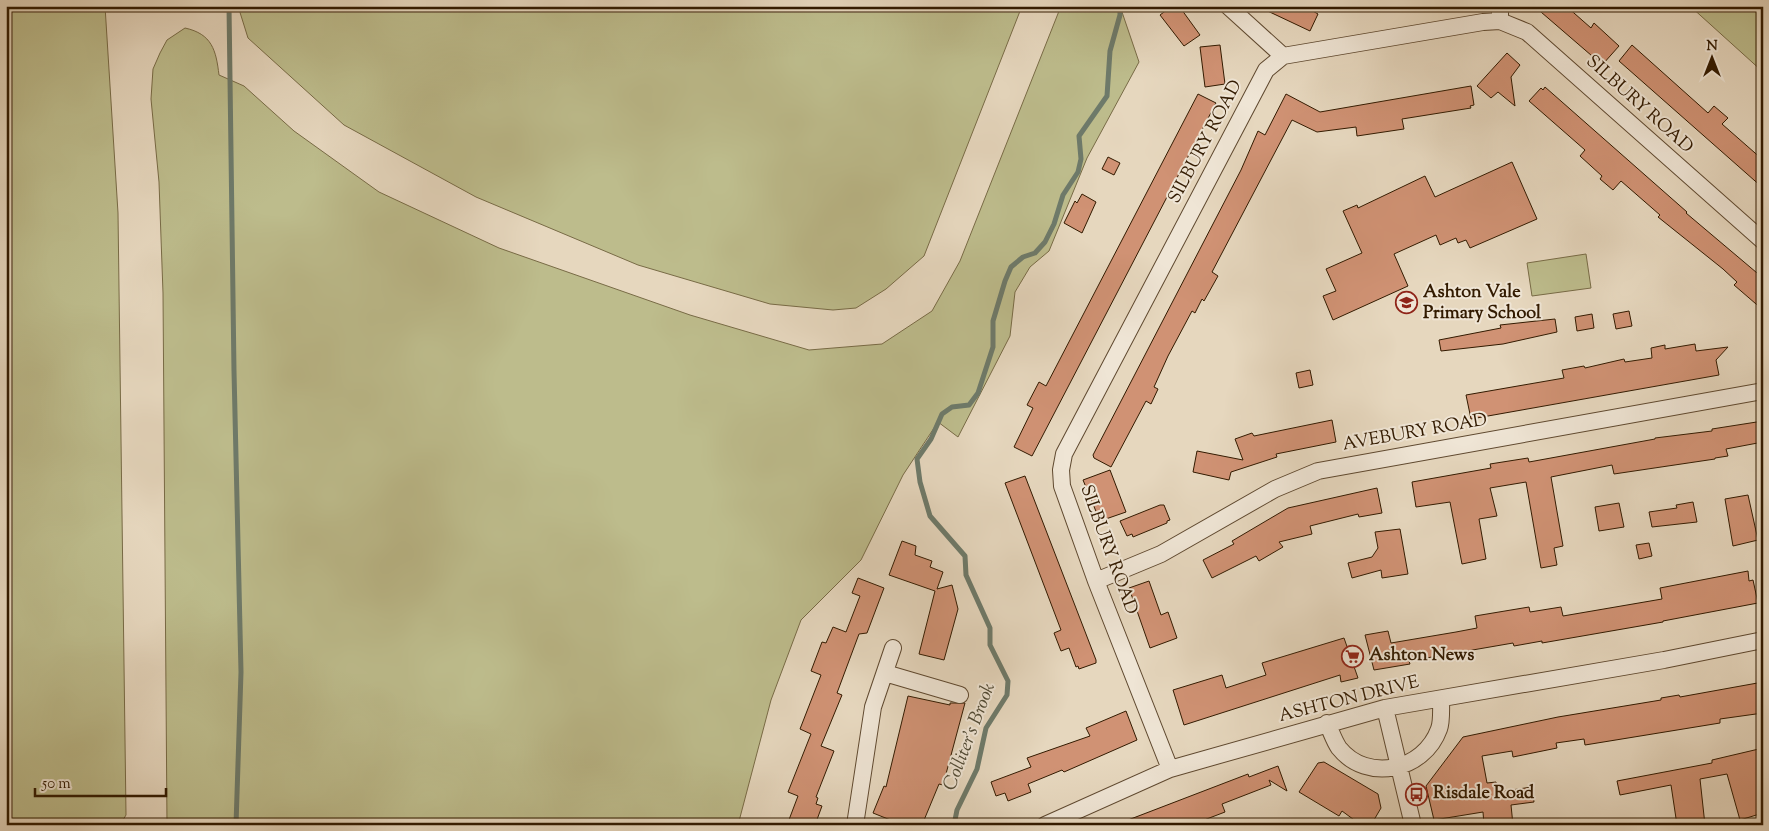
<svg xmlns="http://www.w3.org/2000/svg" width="1769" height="831" font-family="'Sorts Mill Goudy',serif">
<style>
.green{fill:#bdbc8c;stroke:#786b46}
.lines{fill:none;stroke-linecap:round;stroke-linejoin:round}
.stream{stroke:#6e7a6a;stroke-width:5}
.building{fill:#d09274;stroke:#321a00}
.street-casing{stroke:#5f4930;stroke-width:18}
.street{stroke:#efe5d5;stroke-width:16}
.labels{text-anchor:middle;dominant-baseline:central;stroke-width:4;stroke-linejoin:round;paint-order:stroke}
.street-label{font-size:18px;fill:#321a00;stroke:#efe5d5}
.poi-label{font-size:18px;font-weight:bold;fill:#321a00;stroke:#efe5d5;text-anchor:start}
.water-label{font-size:19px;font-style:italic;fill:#504a35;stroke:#efe5d5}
</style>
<rect width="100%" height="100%" fill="#e6d7be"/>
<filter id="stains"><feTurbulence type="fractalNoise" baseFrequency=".004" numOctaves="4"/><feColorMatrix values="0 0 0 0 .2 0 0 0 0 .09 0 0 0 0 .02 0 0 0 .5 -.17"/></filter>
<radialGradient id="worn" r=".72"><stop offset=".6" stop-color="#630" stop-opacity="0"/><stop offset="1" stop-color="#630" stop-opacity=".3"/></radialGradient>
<!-- green -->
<path class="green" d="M6 6H105L118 213 126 815 120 825H6Z
M238 6H1022L924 256 886 289 856 308 833 310 770 304 638 265 476 197 344 125 248 38Z
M1061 6H1129L1122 12 1139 62 1087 158 1049 251 1030 267 1015 292 1010 336 958 437 938 422 903 475 861 560 801 620 771 700 738 825H167L163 293 159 182 151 99 153 69 160 53 167 40 185 28C212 34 216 50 219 75L244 86 294 131 379 192 499 248 690 315 809 350 882 344 932 311 960 261Z
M1690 6H1763V72Z
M1586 254 1591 288 1532 296 1527 263Z"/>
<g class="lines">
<!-- stream -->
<path class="stream" d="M229 6 234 371 241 672 236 825
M954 825 957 810 977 769 986 728 1007 695 1008 681 990 645V628L966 575 965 556 930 516 920 482 917 459 931 439 942 414 952 407 969 405 978 393 993 347V321L1005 281 1011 267 1023 257 1035 253 1045 242 1054 224 1063 195 1078 172 1081 159 1079 136 1107 96 1110 51 1120 15V6"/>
</g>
<!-- building -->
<path class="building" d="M1172 6H1179L1200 35 1184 46 1160 15Z
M1257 6H1304L1318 14 1310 31Z
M1534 6H1566L1591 28 1594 23 1619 46 1603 64 1599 62Z
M1220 45 1225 84 1205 87 1200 47Z
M1632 45 1708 113 1714 106 1728 118 1722 124 1763 160V188L1619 61Z
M1507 53 1520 65 1511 77 1515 106 1498 92 1491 98 1477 86Z
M1471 86 1474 105 1470 106 1471 108 1402 119 1404 129 1357 136 1356 127 1317 132 1292 120 1212 272 1218 276 1204 301 1202 299 1195 313 1192 311 1168 356 1154 387 1158 389 1151 404 1146 401 1111 467 1094 458 1093 455 1241 170 1258 131 1265 135 1286 94 1320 112Z
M1545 87 1687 212 1686 213 1763 278V310L1734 285 1737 282 1723 269 1658 217 1660 215 1621 181 1613 190 1600 179 1602 176 1580 156 1585 150 1529 101 1541 88 1543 90Z
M1198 94 1216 103 1032 456 1014 447 1033 408 1027 405 1039 382 1046 386Z
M1108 157 1120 163 1114 175 1102 169Z
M1512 162 1537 219 1470 248 1466 240 1458 243 1456 238 1440 245 1436 235 1394 254 1408 286 1333 320 1323 296 1336 291 1326 269 1362 253 1343 211 1357 205 1358 208 1425 176 1435 197Z
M1082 194 1096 202 1082 233 1064 223 1075 201 1077 203Z
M1629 311 1632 326 1616 329 1613 314Z
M1592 314 1594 328 1577 331 1575 317Z
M1555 319 1557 332 1503 344 1441 351 1439 340 1501 328 1500 325Z
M1695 344 1696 351 1728 347 1716 360 1719 375 1471 419 1466 395 1564 378 1562 370 1584 366 1585 368 1624 359 1625 362 1652 358 1651 348 1665 345V349Z
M1310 370 1313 385 1299 388 1296 373Z
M1332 420 1336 442 1276 454 1277 457 1231 472 1229 480 1193 472 1197 451 1243 460 1235 439 1252 433 1254 436Z
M1763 421V442L1726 449 1728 456 1715 458V459L1614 474 1612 465 1551 477 1563 546 1554 548 1557 565 1541 568 1526 482 1490 488 1497 516 1479 519 1486 559 1462 564 1450 502 1416 507 1412 482 1491 468 1490 464 1528 458 1529 462 1655 439V438L1712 431V429Z
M1110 470 1126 512 1100 521 1083 480Z
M1025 476 1096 660V663L1079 669 1078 666 1076 667 1069 648 1061 651 1054 633 1061 630 1005 483Z
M1377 488 1382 513 1359 517 1358 514 1310 526 1312 534 1279 542 1283 547 1259 561 1256 556 1212 578 1203 560 1234 544 1232 541 1288 508Z
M1748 495 1758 540 1733 546 1725 499Z
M1693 502 1697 522 1652 527 1649 512 1677 508 1676 505Z
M1619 503 1624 527 1599 531 1595 507Z
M1160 505H1164L1170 520 1167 521V523L1133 537 1132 534 1127 536 1120 521Z
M1400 529 1408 574 1382 578 1381 570 1352 578 1348 563 1372 557 1378 548 1375 532Z
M902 541 916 546 915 555 932 561 930 567 943 572 937 589 952 585 958 609 944 660 919 654 935 591 889 575Z
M1649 543 1652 556 1639 559 1636 545Z
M1748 571 1749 581 1753 580 1758 603 1663 621V622L1542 643V641L1514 646 1513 643 1409 661 1410 664 1374 670 1365 635 1388 631 1391 643 1456 632 1477 628 1475 616 1529 607 1530 612 1561 607 1563 616 1662 599 1660 588Z
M858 578 884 588 867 633 859 634 837 693 842 695 821 746 834 751 816 797 818 798 816 804 822 806 815 825H787L798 796 788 792 811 734 800 729 821 675 811 671 822 642 826 643 833 627 846 632 860 596 852 593Z
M1149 581 1161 615 1168 612 1177 638 1150 648 1129 588Z
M1344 638 1358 678 1341 682 1340 675 1184 725 1173 690 1222 675 1226 688 1266 675 1262 663Z
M1763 682V713L1720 719V723L1585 745 1584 739 1556 743 1557 748 1513 757 1512 751 1482 756 1487 783 1496 782 1498 792 1532 787 1534 802 1511 805 1513 825H1484L1483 812 1434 820 1426 786 1463 737 1558 717 1661 700V698L1679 695 1680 697Z
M908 696 950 705V703H965L943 785 939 784 922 825H903L873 813 884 786 886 787Z
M1126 711 1137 740 1064 772 1062 770 1028 784 1031 792 1008 801 1005 793 996 796 991 782 1031 767 1027 758 1090 736 1086 728Z
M1763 748V813L1740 820 1727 774 1700 779 1705 825H1677L1671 785 1620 795 1617 781 1712 763V760Z
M1324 762 1378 794 1381 808 1371 825H1361L1342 811 1339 816 1299 792 1318 763Z
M1278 766 1287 791 1269 780 1271 785 1222 804 1225 812 1191 825H1115L1248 774 1249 777Z"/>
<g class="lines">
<defs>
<path id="street" d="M1228 6 1283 56
M1500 21V6
M1096 581 1161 554 1275 489 1318 471 1763 391
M885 673 960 695
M1385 708 1413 825
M1327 723C1331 731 1334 741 1339 748 1367 783 1424 771 1439 729 1442 721 1441 708 1441 699
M1170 769 1096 581 1062 486 1061 470 1064 454 1266 70 1283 56 1483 22 1500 21 1527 32 1763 241
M855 825 873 707 893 648
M1045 825 1170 769 1385 708 1664 660 1763 640"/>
</defs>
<!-- street casing -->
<use href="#street" class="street-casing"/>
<!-- street -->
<use href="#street" class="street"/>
</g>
<!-- icons -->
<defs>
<symbol id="school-ring" viewBox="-11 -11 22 22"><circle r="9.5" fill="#efe5d5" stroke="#8f2418" stroke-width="1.5"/><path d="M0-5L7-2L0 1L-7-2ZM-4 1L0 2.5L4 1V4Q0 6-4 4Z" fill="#8f2418"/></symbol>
<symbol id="supermarket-ring" viewBox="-11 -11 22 22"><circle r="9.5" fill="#efe5d5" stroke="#8f2418" stroke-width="1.5"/><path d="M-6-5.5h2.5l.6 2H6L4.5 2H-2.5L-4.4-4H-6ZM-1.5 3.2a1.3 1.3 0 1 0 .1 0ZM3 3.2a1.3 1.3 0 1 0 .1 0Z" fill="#8f2418"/></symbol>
<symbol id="bus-ring" viewBox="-11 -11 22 22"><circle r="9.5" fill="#efe5d5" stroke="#8f2418" stroke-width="1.5"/><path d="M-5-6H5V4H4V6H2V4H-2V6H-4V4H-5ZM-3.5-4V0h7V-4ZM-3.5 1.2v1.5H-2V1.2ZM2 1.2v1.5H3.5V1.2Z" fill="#8f2418"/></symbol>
</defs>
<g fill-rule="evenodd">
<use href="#school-ring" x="1394" y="290" width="25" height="25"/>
<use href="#supermarket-ring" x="1340" y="644" width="25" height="25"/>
<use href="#bus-ring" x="1404" y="782" width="25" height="25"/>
</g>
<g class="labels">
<!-- street labels -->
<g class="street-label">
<text transform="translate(1639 105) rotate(42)">SILBURY ROAD</text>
<text transform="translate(1206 142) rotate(-62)">SILBURY ROAD</text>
<text transform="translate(1415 433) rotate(-10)">AVEBURY ROAD</text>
<text transform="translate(1108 550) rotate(70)">SILBURY ROAD</text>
<text transform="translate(1349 700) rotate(-14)">ASHTON DRIVE</text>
</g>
<!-- poi labels -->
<g class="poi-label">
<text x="1423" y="293">Ashton Vale<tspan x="1423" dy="21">Primary School</tspan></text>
<text x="1369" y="656">Ashton News</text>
<text x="1433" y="794">Risdale Road</text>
</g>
<!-- water labels -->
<g class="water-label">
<text transform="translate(970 737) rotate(-69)">Colliter's Brook</text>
</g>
</g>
<!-- margin -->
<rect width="1769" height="831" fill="none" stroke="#e6d7be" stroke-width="25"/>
<rect x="8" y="8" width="1754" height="816" fill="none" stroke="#321a00" stroke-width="2.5"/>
<rect x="12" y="12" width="1744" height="806" fill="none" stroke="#321a00"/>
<!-- north arrow -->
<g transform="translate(1712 58)" stroke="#efe5d5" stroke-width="4" paint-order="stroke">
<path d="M0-4L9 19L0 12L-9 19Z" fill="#321a00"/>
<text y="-8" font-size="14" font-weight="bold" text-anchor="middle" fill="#321a00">N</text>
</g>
<!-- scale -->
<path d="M35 788v8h131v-8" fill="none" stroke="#321a00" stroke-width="2.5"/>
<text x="42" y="788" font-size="15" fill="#321a00" stroke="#efe5d5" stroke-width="4" paint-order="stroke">50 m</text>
<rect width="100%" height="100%" filter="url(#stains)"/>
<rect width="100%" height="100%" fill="url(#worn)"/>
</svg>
